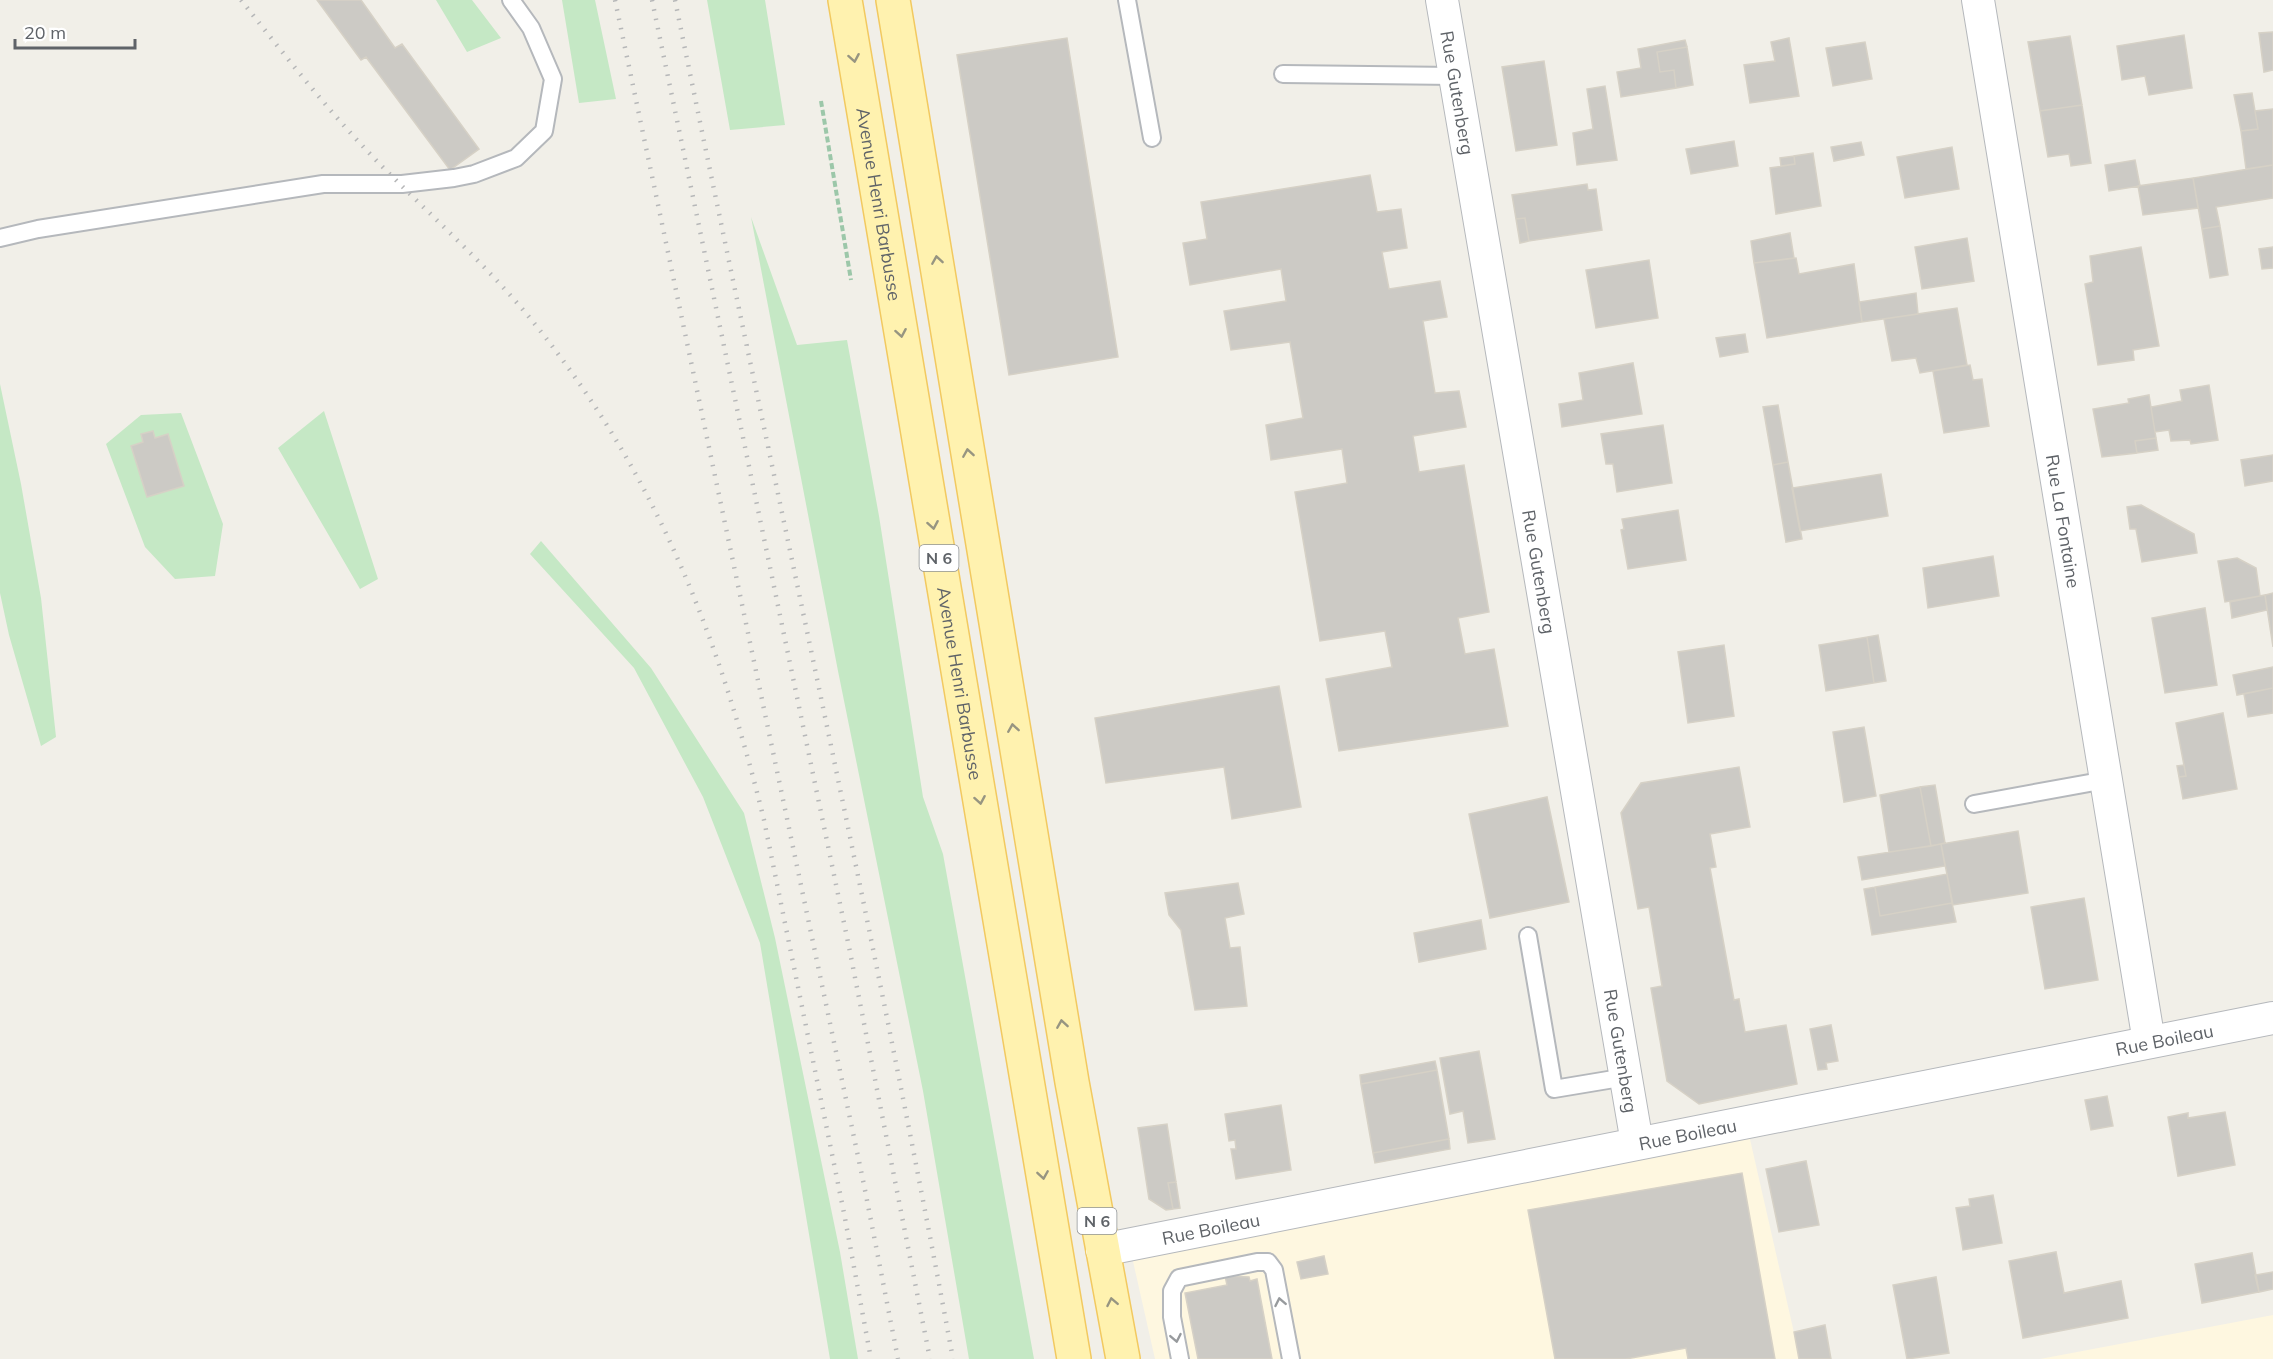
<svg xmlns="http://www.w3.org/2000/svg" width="2273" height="1359" font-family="Mulish,sans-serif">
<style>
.commercial{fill:#fef7e0}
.green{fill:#c5e8c5}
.building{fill:#cccac5;stroke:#d6d1c6;stroke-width:1.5}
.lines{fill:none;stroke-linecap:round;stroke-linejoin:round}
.service-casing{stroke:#b5b8bc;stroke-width:20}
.minor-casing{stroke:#b5b8bc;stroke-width:34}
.primary-casing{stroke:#f2c960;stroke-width:36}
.path{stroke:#9cc7a9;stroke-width:4;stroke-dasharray:6 3;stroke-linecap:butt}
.service{stroke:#fff;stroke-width:16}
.minor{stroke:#fff;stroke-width:32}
.primary{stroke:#fff2af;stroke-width:33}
.rail{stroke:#b6b7b8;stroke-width:4.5;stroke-dasharray:1.5 8;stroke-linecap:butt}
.oneway{stroke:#979581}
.oneway2{stroke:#979a9d}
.labels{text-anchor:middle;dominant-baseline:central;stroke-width:6;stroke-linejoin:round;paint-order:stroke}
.shield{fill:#fff;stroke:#8f9295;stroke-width:1.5}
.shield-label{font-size:16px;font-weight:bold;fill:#5f6368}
.street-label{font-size:18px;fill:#5f6368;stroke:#fff}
</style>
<rect width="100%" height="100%" fill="#f1efe8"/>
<!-- commercial -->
<path class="commercial" d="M1747 1126 1800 1359H1155L1130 1248Z
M2273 1315V1359H2040Z"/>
<!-- green -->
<path class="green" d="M436 0H472L501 38 467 52Z
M562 0H595L616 99 579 103Z
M707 0H765L785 125 730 130Z
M751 217 797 345 847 340 879 516 923 797 943 854 1034 1359H969L923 1091 838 671Z
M0 384 21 484 41 598 56 737 41 746 9 635 0 593Z
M324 411 378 579 360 589 278 448Z
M181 413 223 524 215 576 175 579 145 547 106 444 141 415Z
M541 541 651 668 744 813 775 938 840 1252 858 1359H830L760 943 703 797 634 668 530 554Z"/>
<!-- building -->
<path class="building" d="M317 0H361L395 48 402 44 479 149 450 170 366 57 361 60Z
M2273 32V70L2264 72 2259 33Z
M2184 35 2192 88 2149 95 2145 76 2122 80 2117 46Z
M2070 36 2082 105 2040 111 2028 42Z
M1067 38 1118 357 1009 375 957 55Z
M1789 38 1799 96 1750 103 1744 65 1775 61 1771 42Z
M1685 40 1687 47 1657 52 1660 72 1674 70 1676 88 1621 97 1617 72 1641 68 1638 49Z
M1865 42 1872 79 1833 86 1826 48Z
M1687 47 1693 85 1676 88 1674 70 1660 72 1657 52Z
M1544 61 1557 145 1516 151 1502 67Z
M1605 86 1617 160 1577 165 1573 133 1593 129 1587 89Z
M2252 93 2258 129 2241 131 2234 95Z
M2082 105 2091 163 2071 166 2069 154 2048 157 2040 111Z
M2273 109V165L2246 169 2241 131 2258 129 2255 111Z
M1734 141 1738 166 1691 174 1686 149Z
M1861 142 1864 155 1834 161 1831 147Z
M1952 147 1959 189 1905 198 1897 157Z
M1813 153 1821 206 1776 214 1770 168 1795 164 1794 156Z
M1794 156 1795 164 1781 166 1780 158Z
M2135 160 2140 186 2109 191 2105 165Z
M2273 165V198L2216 207 2220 226 2202 229 2193 178Z
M1370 175 1377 212 1401 209 1407 248 1382 252 1389 289 1440 281 1447 317 1423 321 1435 393 1459 391 1466 427 1413 436 1419 472 1464 465 1489 612 1458 618 1465 654 1494 649 1508 726 1339 751 1326 679 1392 667 1385 631 1320 641 1295 492 1347 483 1342 449 1271 460 1266 425 1303 418 1290 342 1231 350 1224 311 1286 301 1281 269 1190 285 1183 243 1207 239 1201 202Z
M2193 178 2198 208 2143 215 2138 186Z
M1587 184 1588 190 1596 189 1602 230 1529 241 1525 218 1516 219 1512 195Z
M1525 218 1529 241 1520 243 1516 219Z
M2220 226 2228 275 2210 278 2202 229Z
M1790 233 1794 258 1754 263 1751 241Z
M1967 238 1974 281 1922 289 1915 247Z
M2141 247 2159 346 2133 350 2134 360 2098 365 2085 284 2093 282 2090 256Z
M2273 247V268L2262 269 2259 249Z
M1796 258 1799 274 1854 264 1862 322 1767 338 1754 263Z
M1649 260 1658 318 1596 328 1586 270Z
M1916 293 1918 314 1862 322 1859 302Z
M1957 308 1967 365 1920 373 1916 358 1892 361 1884 319Z
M1745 334 1748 352 1720 357 1716 338Z
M1633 363 1642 414 1562 427 1559 404 1583 400 1579 373Z
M1970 365 1973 380 1982 379 1989 426 1944 433 1933 371Z
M2209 385 2218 440 2191 444 2190 440 2171 441 2169 430 2155 432 2151 407 2182 401 2180 390Z
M2149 395 2156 438 2135 441 2137 453 2102 457 2093 409 2129 403 2128 399Z
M1778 405 1788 462 1773 465 1763 407Z
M1663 425 1672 483 1617 492 1613 464H1606L1601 434Z
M153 431 155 438 168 434 184 486 147 497 131 446 143 442 141 434Z
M2156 438 2158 450 2137 453 2135 441Z
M2273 455V481L2245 486 2241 460Z
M1788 462 1802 539 1786 542 1773 465Z
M1881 474 1888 516 1800 531 1792 488Z
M2141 505 2194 534 2197 553 2142 562 2136 529H2130L2127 507Z
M1678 510 1686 560 1628 569 1621 530 1624 529 1622 519Z
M1993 556 1999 596 1928 608 1923 568Z
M2237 558 2256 568 2260 596 2225 602 2218 561Z
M2273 593V647L2265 595Z
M2265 595 2267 610 2232 618 2230 602Z
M2205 608 2217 685 2165 693 2152 618Z
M1878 635 1886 681 1874 683 1867 637Z
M1867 637 1874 683 1826 691 1819 645Z
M1724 645 1734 716 1688 723 1678 652Z
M2273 667V688L2237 695 2233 675Z
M1279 686 1301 807 1232 819 1224 767 1106 783 1095 718Z
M2273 688V713L2248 717 2244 694Z
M2223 713 2237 789 2183 799 2179 777 2186 776 2176 723Z
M1864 727 1876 796 1844 802 1833 732Z
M2184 765 2186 776 2179 777 2177 766Z
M1739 767 1750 827 1710 834 1716 867 1710 868 1734 1000 1739 999 1745 1032 1786 1025 1797 1084 1699 1104 1667 1081 1651 988 1662 986 1649 907 1638 909 1621 813 1641 783Z
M1935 785 1945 843 1931 846 1920 787Z
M1920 787 1931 846 1889 852 1880 795Z
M1547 797 1569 902 1490 918 1469 814Z
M2018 831 2028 893 1953 905 1941 844Z
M1941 844 1945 866 1862 880 1858 857Z
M1947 874 1952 903 1880 916 1875 887Z
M1238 883 1244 914 1225 918 1230 948 1240 947 1247 1006 1195 1010 1181 930 1169 915 1165 893Z
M1875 887 1880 916 1952 903 1956 922 1872 935 1864 889Z
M2084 898 2098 980 2045 989 2031 907Z
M1481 920 1486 949 1419 962 1414 933Z
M1831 1025 1838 1061 1826 1063 1827 1069 1818 1070 1810 1029Z
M1479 1051 1495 1139 1468 1143 1463 1111 1450 1114 1440 1058Z
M1435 1061 1437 1070 1361 1084 1360 1075Z
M1437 1070 1449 1139 1373 1153 1361 1084Z
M2107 1096 2113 1126 2091 1130 2085 1100Z
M1281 1105 1291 1170 1236 1179 1231 1149H1236L1235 1140 1229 1141 1225 1114Z
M2225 1112 2235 1165 2178 1176 2168 1117 2188 1113V1118Z
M1167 1124 1176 1182 1168 1183 1173 1209 1166 1210 1149 1199 1138 1128Z
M1449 1139 1450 1149 1375 1163 1373 1153Z
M1806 1161 1819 1225 1779 1232 1766 1169Z
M1742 1173 1775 1359H1688L1686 1348 1626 1359H1555L1528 1210Z
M1176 1182 1180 1208 1173 1209 1168 1183Z
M1993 1195 2002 1243 1963 1250 1956 1208 1970 1206 1969 1199Z
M2056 1252 2064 1293 2121 1281 2128 1318 2023 1338 2009 1261Z
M2252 1253 2259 1292 2202 1303 2195 1264Z
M1324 1256 1328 1274 1301 1279 1297 1262Z
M2273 1272V1289L2259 1292 2255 1275Z
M1225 1276 1249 1277 1250 1281 1257 1279 1272 1359H1198L1185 1293 1227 1285Z
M1936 1277 1949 1353 1907 1359 1893 1285Z
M1825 1325 1831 1359H1799L1794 1332Z"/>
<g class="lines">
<defs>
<path id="service" d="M1127 0 1152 138
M1283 74 1455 76
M0 238 38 229 323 184H402L454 178 474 174 516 158 544 131 553 79 531 28 511 0
M1974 804 2106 780
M1528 936 1554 1089 1626 1077
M1180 1359 1172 1317V1291L1179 1278 1257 1262H1268L1274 1270 1291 1359"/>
<g id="minor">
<path id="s1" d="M1442 0 1637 1143"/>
<path id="s2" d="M1978 0 2149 1042"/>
<path id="s3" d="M1102 1250 2273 1018"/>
</g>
<g id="primary">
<path id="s4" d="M845 0 1074 1359"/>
<path d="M893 0 1072 1082 1123 1359"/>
</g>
</defs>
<!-- service casing -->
<use href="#service" class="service-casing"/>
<!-- minor casing -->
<use href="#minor" class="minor-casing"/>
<!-- primary casing -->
<use href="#primary" class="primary-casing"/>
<!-- path -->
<path class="path" d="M821 101 851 280"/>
<!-- service -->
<use href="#service" class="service"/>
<!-- minor -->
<use href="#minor" class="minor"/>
<!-- primary -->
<use href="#primary" class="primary"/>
<!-- rail -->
<path class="rail" d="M241 0C283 53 325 107 372 156 427 213 488 265 538 328 657 477 719 637 764 820L844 1213 871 1359
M615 0 864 1185 898 1359
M652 0 849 947 930 1359
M675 0C767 453 869 904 953 1359"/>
</g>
<!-- one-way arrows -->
<defs><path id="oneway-chevron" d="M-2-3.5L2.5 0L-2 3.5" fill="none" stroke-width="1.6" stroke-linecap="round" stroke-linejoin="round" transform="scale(1.5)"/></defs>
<g class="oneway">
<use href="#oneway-chevron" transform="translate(854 58) rotate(80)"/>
<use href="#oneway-chevron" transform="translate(937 260) rotate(-99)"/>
<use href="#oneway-chevron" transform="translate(901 333) rotate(80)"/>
<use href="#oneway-chevron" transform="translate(968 453) rotate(-99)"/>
<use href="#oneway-chevron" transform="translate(933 525) rotate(80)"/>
<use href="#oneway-chevron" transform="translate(1013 728) rotate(-99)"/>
<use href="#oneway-chevron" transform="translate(980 800) rotate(80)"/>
<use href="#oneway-chevron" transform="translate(1062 1024) rotate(-99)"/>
<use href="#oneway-chevron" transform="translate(1043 1175) rotate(81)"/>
<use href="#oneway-chevron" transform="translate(1112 1302) rotate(-101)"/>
</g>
<g class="oneway2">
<use href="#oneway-chevron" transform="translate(1280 1302) rotate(-101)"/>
<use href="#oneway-chevron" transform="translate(1176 1338) rotate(79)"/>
</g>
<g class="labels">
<!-- shield labels -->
<g class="shield">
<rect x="919.5" y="545" width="39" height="26" rx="4.5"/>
<rect x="1077.5" y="1208" width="39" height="26" rx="4.5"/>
</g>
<g class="shield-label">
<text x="939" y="558">N 6</text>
<text x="1097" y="1221">N 6</text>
</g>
<!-- street labels -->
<g class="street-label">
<text stroke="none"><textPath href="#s1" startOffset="94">Rue Gutenberg</textPath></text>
<text stroke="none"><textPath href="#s4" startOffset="207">Avenue Henri Barbusse</textPath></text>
<text stroke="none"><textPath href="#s2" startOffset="528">Rue La Fontaine</textPath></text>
<text stroke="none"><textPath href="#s1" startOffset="580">Rue Gutenberg</textPath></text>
<text stroke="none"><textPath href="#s4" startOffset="693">Avenue Henri Barbusse</textPath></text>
<text stroke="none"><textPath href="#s3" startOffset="1083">Rue Boileau</textPath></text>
<text stroke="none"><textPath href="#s1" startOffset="1066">Rue Gutenberg</textPath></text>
<text stroke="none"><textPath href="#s3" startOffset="597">Rue Boileau</textPath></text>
<text stroke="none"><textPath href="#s3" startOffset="111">Rue Boileau</textPath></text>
</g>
</g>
<!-- scale -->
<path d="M15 39v9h120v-9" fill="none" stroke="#5f6368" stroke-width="3"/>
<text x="24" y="39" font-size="18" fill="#5f6368" stroke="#ffffff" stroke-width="4.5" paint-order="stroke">20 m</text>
</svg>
